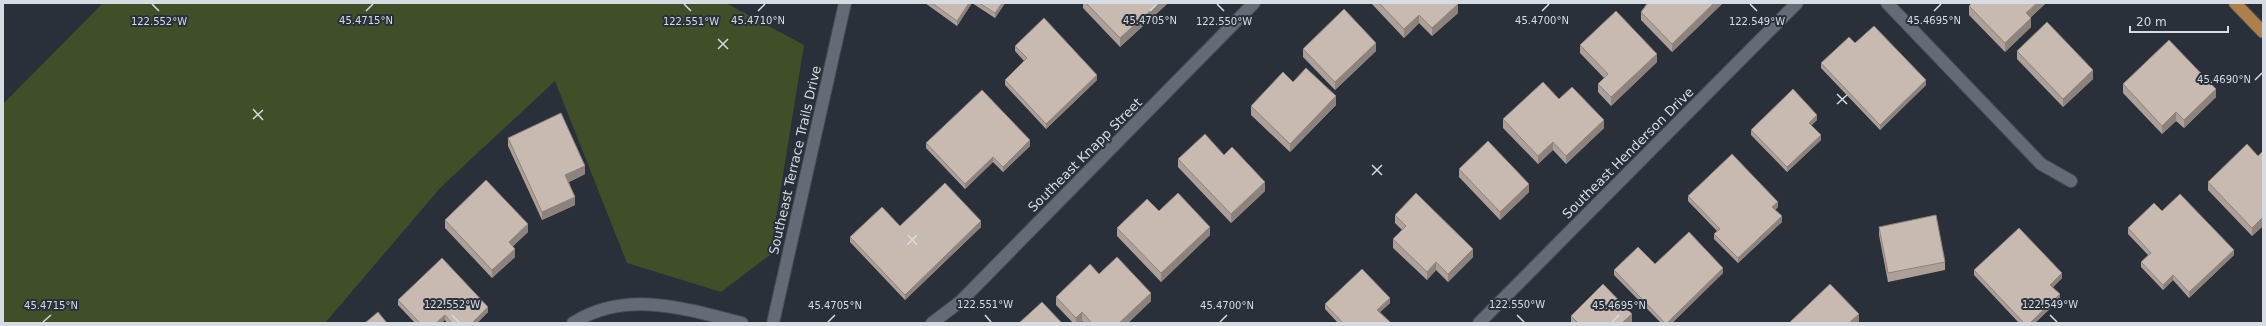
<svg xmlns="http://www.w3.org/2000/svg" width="2266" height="326" font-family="'DejaVu Sans',sans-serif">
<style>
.green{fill:#404f28}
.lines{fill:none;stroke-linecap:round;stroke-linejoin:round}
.minor-casing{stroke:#454b53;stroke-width:14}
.major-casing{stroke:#454b53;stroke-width:14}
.minor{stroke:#646b77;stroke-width:12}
.major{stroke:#ad7f4b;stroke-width:12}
.wall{fill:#ada098}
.shaded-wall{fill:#8d827c}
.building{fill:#c9bab1;stroke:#8d827c}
.ticks{fill:none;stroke:#d7dbe2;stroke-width:1.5}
.labels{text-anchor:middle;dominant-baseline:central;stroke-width:4;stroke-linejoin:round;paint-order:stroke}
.street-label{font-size:13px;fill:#d7dbe2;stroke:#29303a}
.ticks-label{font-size:10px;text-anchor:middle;fill:#d7dbe2;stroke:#29303a;stroke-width:4;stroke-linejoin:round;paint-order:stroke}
</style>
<rect width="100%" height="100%" fill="#29303a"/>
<!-- green -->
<path class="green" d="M103 3H726L804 45 770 255 721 292 627 263 555 81 441 187 325 323H3V104Z"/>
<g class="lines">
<defs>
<path id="minor" d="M1887 3 2041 164 2071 181
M573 323C626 289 686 309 742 323
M773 323 845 3
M932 323 961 301 1254 3
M1479 323 1797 3"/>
<path id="major" d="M2235 3 2263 32"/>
</defs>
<!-- minor casing -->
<use href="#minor" class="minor-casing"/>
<!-- major casing -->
<use href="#major" class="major-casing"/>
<!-- minor -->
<use href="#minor" class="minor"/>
<!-- major -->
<use href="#major" class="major"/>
</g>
<!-- wall -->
<path class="wall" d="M925 3H1005L995 18 972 3 957 26Z
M1083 3H1167V4L1120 47 1083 8Z
M1371 3H1457L1458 13 1432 36 1419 23 1404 38Z
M1647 3H1723L1672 52 1641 20V12Z
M1972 3H2046L2031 17V27L2005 52 1969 15V6Z
M1855 43 1926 85 1880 130 1821 68V63Z
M1580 45 1657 62 1611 106 1598 92V84L1604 78 1580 53Z
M1015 46 1097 80 1046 129 1005 85V80L1024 61 1015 51Z
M1303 49 1376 51 1335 90 1303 57Z
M2017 51 2093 79 2063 107 2017 59Z
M1293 82 1336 105 1290 152 1251 115V106Z
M2123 84 2216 97 2184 128 2176 121 2162 134 2123 93Z
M1559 99 1604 128 1566 164 1553 150 1538 164 1503 128V119Z
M1817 120 1811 125 1821 140 1787 172 1751 135V130Z
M508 138 585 174 569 182 575 205 542 220 508 146Z
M926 143 1030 146 1003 172 993 162 965 189 926 148Z
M2263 151V226L2252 236 2208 190V182L2258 156Z
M1224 155 1265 191 1231 223 1178 167V159Z
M1459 169 1529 192 1500 220 1459 177Z
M1688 196 1778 207 1775 210 1782 222 1738 263 1714 239V234L1717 231 1688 201Z
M1159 211 1210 235 1161 282 1117 236V228Z
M2162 211 2234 255 2189 298 2173 280 2163 290 2141 267V262L2148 255 2128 234V228Z
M1395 215 1473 257 1448 282 1436 270 1427 280 1393 248V239L1402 230 1395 223Z
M445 220 528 232 513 246 515 257 492 278 445 228Z
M900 226 981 227 905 300 850 242V237Z
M1879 227 1945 262V270L1888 282 1879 235Z
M1614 270 1723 273 1672 323H1661L1614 275Z
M1974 270 2062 278 2053 287 2060 299 2035 323H2019L1974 275Z
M1099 274 1151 301 1128 323H1084L1082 321 1080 323H1073L1056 305V297Z
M398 300 488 312 477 323H447L445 320 441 323H415L398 305Z
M1390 303 1380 312 1391 323H1338L1325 309V304Z
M1571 316 1632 322 1631 323H1571Z"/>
<!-- shaded-wall -->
<path class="shaded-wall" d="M969 3H972L957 26V21Z
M1002 3H1005L995 18V13Z
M1159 3H1167V4L1120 47V38Z
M1714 3H1723L1672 52V44Z
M2037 3H2046L2026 22V13Z
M1458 4V13L1432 36V28Z
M1419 15V23L1404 38V29Z
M2031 18V27L2005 52V43Z
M1376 43V51L1335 90V82Z
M1657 54V62L1611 106V97Z
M2093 70V79L2063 107V99Z
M1097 75V80L1046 129V124Z
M1926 80V85L1880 130V125Z
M2216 89V97L2184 128V120Z
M1336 96V105L1290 152V144Z
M2176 112V121L2162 134V126Z
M1817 115V120L1809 128V123Z
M1604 120V128L1566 164V156Z
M1821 135V140L1787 172V167Z
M1030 140V146L1003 172V167Z
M1553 142V150L1538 164V156Z
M993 157V162L965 189V184Z
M585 166V174L565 184V175Z
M1265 182V191L1231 223V214Z
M1529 184V192L1500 220V212Z
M575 197V205L542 220V212Z
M1778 202V207L1772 212V207Z
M1782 216V222L1738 263V258Z
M2263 217V226L2252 236V228Z
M981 221V227L905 300V295Z
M528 224V232L509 250V242Z
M1210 227V235L1161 282V273Z
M515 249V257L492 278V270Z
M1473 249V257L1448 282V274Z
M2234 250V255L2189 298V292Z
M1436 262V270L1427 280V272Z
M1723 268V273L1672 323H1667Z
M2062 273V278L2050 290V285Z
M2173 275V280L2163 290V285Z
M1151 293V301L1128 323H1119Z
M2060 294V299L2035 323H2030Z
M1390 298V303L1377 315V310Z
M488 307V312L477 323H472Z
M1082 312V321L1080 323H1076V318Z
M1632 314V322L1631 323H1622Z
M1859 314V322L1858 323H1849Z
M445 315V320L441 323H436Z"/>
<!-- building -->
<path class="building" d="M932 3H969L957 21Z
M979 3H1002L995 13Z
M1086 3H1159L1120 38Z
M1379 3H1457L1458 4 1432 28 1419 15 1404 29Z
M1648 3H1714L1672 44 1641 12Z
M1972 3H2037L2026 13 2031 18 2005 43 1969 6Z
M1344 9 1376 43 1335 82 1303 49Z
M1616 11 1657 54 1611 97 1598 84 1608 74 1580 45Z
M1044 18 1097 75 1046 124 1005 80 1027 58 1015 46Z
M2047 22 2093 70 2063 99 2017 51Z
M1874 26 1926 80 1880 125 1821 63 1849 37 1855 43Z
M2169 40 2216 89 2184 120 2176 112 2162 126 2123 84Z
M1306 68 1336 96 1290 144 1251 106 1283 72 1293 82Z
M1543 82 1559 99 1572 87 1604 120 1566 156 1553 142 1538 156 1503 119Z
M1793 89 1817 115 1809 123 1821 135 1787 167 1751 130Z
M982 90 1030 140 1003 167 993 157 965 184 926 143Z
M561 113 585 166 565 175 575 197 542 212 508 138Z
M1205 134 1224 155 1232 147 1265 182 1231 214 1178 159Z
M1488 141 1529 184 1500 212 1459 169Z
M2247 144 2258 156 2263 151V217L2252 228 2208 182Z
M1732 154 1778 202 1772 207 1782 216 1738 258 1714 234 1720 229 1688 196Z
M486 180 528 224 509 242 515 249 492 270 445 220Z
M945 183 981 221 905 295 850 237 882 207 900 226Z
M1178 193 1210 227 1161 273 1117 228 1147 199 1159 211Z
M1416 193 1473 249 1448 274 1436 262 1427 272 1393 239 1406 226 1395 215Z
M2180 194 2234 250 2189 292 2173 275 2163 285 2141 262 2151 253 2128 228 2154 203 2162 211Z
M1936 215 1945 262 1888 273 1879 227Z
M2019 228 2062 273 2050 285 2060 294 2030 323H2024L1974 270Z
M1689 232 1723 268 1667 323H1665L1614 270 1638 247 1655 264Z
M1117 257 1151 293 1119 323H1092L1082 312 1076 318 1056 297 1090 264 1099 274Z
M442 258 488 307 472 323H452L445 315 436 323H420L398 300Z
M1362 269 1390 298 1377 310 1391 323H1343L1325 304Z
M1603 284 1632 314 1622 323H1578L1571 316Z
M1830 284 1859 314 1849 323H1789Z
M1042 302 1062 323H1019Z
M378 312 387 323H365Z"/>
<!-- ticks -->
<path class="ticks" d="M152 4 159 11M684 4 691 11M1217 4 1224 11M1750 4 1757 11M366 11 373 4M758 11 765 4M1150 11 1157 4M1542 11 1549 4M1934 11 1941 4M718 39 728 49M718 49 728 39M2255 80 2262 73M1837 94 1847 104M1837 104 1847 95M253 109 263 120M253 119 263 110M1372 165 1382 175M1372 175 1382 165M908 235 917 245M907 245 917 235M452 315 459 322M985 315 991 322M1517 315 1524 322M2050 315 2057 322M43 322 51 315M828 322 835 315M1220 322 1227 315M1612 322 1619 315"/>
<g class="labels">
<!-- street labels -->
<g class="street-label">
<text transform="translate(1628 153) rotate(-45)">Southeast Henderson Drive</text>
<text transform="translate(1085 155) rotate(-45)">Southeast Knapp Street</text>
<text transform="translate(795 160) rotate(-77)">Southeast Terrace Trails Drive</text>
</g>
</g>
<g class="ticks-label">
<text x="366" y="24">45.4715°N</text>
<text x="758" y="24">45.4710°N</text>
<text x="1150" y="24">45.4705°N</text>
<text x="1542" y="24">45.4700°N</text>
<text x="1934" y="24">45.4695°N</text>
<text x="1224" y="25">122.550°W</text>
<text x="159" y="25">122.552°W</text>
<text x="691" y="25">122.551°W</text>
<text x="1757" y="25">122.549°W</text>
<text x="2224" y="83">45.4690°N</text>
<text x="452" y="308">122.552°W</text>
<text x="985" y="308">122.551°W</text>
<text x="1517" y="308">122.550°W</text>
<text x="2050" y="308">122.549°W</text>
<text x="51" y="309">45.4715°N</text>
<text x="835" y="309">45.4705°N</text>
<text x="1227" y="309">45.4700°N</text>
<text x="1619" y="309">45.4695°N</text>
</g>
<!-- border -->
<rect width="2266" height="326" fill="none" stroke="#d7dbe2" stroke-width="8"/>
<!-- scale -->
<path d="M2130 26v6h98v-6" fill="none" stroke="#d7dbe2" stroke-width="2"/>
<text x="2136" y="26" font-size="12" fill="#d7dbe2" stroke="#29303a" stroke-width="3" paint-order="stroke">20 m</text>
</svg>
